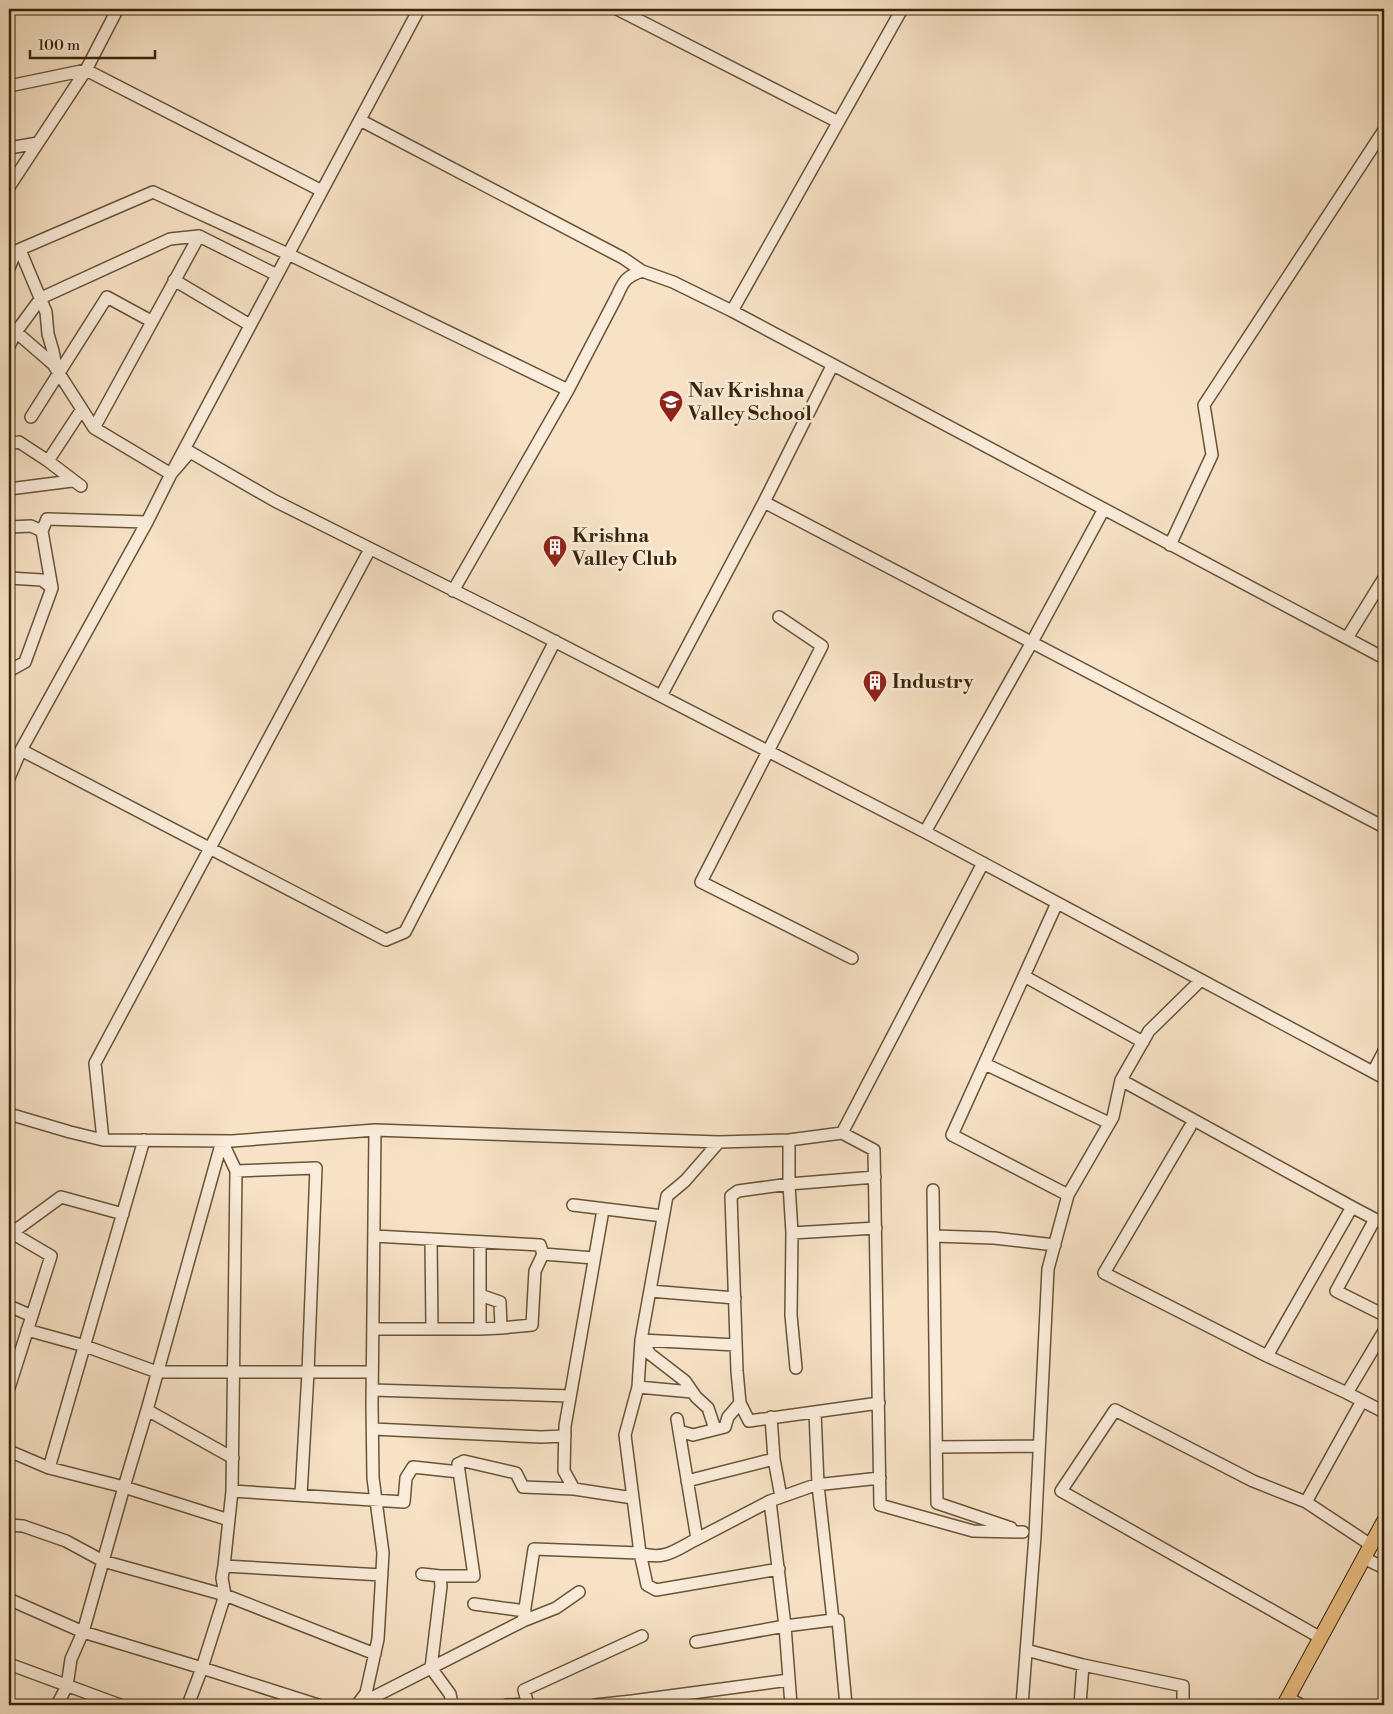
<svg xmlns="http://www.w3.org/2000/svg" width="1393" height="1714" font-family="'Libre Bodoni',serif">
<style>
.lines{fill:none;stroke-linecap:round;stroke-linejoin:round}
.minor-casing{stroke:#685438;stroke-width:14}
.major-casing{stroke:#392508;stroke-width:16}
.minor{stroke:#faecda;stroke-width:11}
.major{stroke:#ecc183;stroke-width:14}
.labels{text-anchor:middle;dominant-baseline:central;stroke-width:5;stroke-linejoin:round;paint-order:stroke}
.poi-label{font-size:20px;font-weight:bold;fill:#392508;stroke:#faecda;text-anchor:start}
</style>
<rect width="100%" height="100%" fill="#f7e2c6"/>
<filter id="stains"><feTurbulence type="fractalNoise" baseFrequency=".004" numOctaves="4"/><feColorMatrix values="0 0 0 0 .2 0 0 0 0 .09 0 0 0 0 .02 0 0 0 .5 -.17"/></filter>
<radialGradient id="worn" r=".72"><stop offset=".6" stop-color="#630" stop-opacity="0"/><stop offset="1" stop-color="#630" stop-opacity=".3"/></radialGradient>
<g class="lines">
<defs>
<path id="minor" d="M617 9 838 122
M9 86 86 70 322 191
M360 120 623 258 642 271
M9 148 38 143
M9 187 86 70 116 12 113 9
M20 250 46 312 48 334 53 351 56 367
M9 268 16 251 153 192 288 254 568 390 617 296C624 280 626 277 642 271L673 282 732 311 1384 658
M174 280 250 325
M732 311 902 9
M10 329 16 332 41 298 170 239 199 236 277 275
M9 346 16 332 53 364 94 428 171 474 190 452 275 501 523 625 925 832 1384 1078
M31 417 107 297 151 321
M94 428 199 236
M9 444 19 442 48 461 82 409
M48 461 81 486
M9 489 72 481
M764 502 832 366
M9 527 31 526 42 531 47 519 147 522
M42 531 52 588
M1170 545 1212 455 1204 405 1384 130
M9 578 42 580 52 588 25 662 9 671
M453 591 568 390
M779 617 822 646 701 882 852 958
M1347 638 1384 578
M661 696 764 502 1384 827
M21 750 386 940 405 932 555 641
M9 778 21 750 147 522 171 474 419 9
M925 832 1032 642 1104 509
M1057 903 952 1135 1068 1195 1113 1117 1121 1080
M1024 976 1143 1042
M1201 980 1149 1031 1121 1080 1352 1207
M985 1064 1109 1123
M1373 1072 1384 1051
M9 1114 70 1132 103 1140 232 1141 375 1130 719 1142 789 1140 842 1133 983 863
M1190 1127 1104 1273 1267 1356 1347 1393
M842 1133 874 1150 880 1505 973 1531 1023 1532
M103 1140 95 1063 370 549
M789 1140V1184L875 1177
M222 1141 147 1410 124 1487 229 1520
M222 1141 236 1171 232 1491
M719 1142 685 1181 667 1196 641 1340 638 1387 625 1435 640 1553 647 1585 656 1590 779 1569
M236 1171 316 1168 308 1372 301 1495
M933 1190 937 1503 1011 1528
M573 1205 663 1216
M603 1210 565 1426 564 1471 574 1489 633 1498
M1375 1219 1336 1291 1384 1315
M792 1233 876 1228
M9 1235 61 1197 123 1214
M374 1236 540 1245 543 1254 535 1271 532 1325 501 1328
M934 1236 994 1238 1055 1245
M543 1254 594 1258
M650 1291 735 1298
M480 1295 500 1302 501 1328 480 1329
M9 1306 32 1316
M373 1329H432L431 1239
M432 1329H480V1242
M27 1330 85 1346 157 1372H372
M1384 1331 1347 1393 1384 1412
M1267 1356 1352 1207 1384 1224
M796 1368 791 1315 792 1233 789 1184 738 1191 731 1196 737 1371 740 1403 749 1421 879 1403
M638 1387 692 1392
M9 1388 51 1256 12 1233
M372 1390 570 1396
M1362 1401 1306 1502 1371 1545
M147 1410 233 1458
M815 1412 818 1485 833 1620H838L846 1705
M771 1417 774 1459
M677 1419 697 1539 770 1501
M373 1429 541 1437 565 1436
M715 1429 708 1408 696 1397 685 1381 650 1354 641 1340 736 1345
M679 1431 693 1435 725 1427 728 1417 740 1403
M937 1447 1039 1446
M9 1451 49 1468
M687 1481 774 1459 781 1497
M1306 1502 1253 1481 1115 1410 1061 1491 1321 1638
M9 1525 23 1526 66 1541 103 1561 225 1595 202 1668 318 1705
M1364 1558 1384 1568
M224 1566 222 1578 225 1595 375 1654
M422 1574 440 1576 441 1586 431 1668 450 1694 452 1705
M382 1575 224 1566 232 1491 404 1502 406 1478 413 1467 459 1472
M440 1576H474L458 1464 464 1461 516 1473 523 1487 574 1489
M13 1601 83 1632 202 1668 188 1705
M474 1604 525 1611
M833 1620 785 1626 770 1501 815 1485 880 1478
M523 1621 556 1608 579 1592
M696 1642 785 1626 791 1705
M1026 1650 1083 1665 1183 1686V1705
M9 1664 120 1705
M1288 1698 1301 1705
M360 1704 523 1621 534 1549 640 1553C665 1561 675 1550 697 1539
M57 1705 67 1686 71 1659 83 1632 124 1487 49 1468 144 1140
M357 1705 366 1693 378 1639 383 1553 373 1478 372 1404 375 1130
M506 1705 528 1704
M528 1705 524 1690 642 1636
M595 1705 632 1701 789 1680
M1022 1705 1035 1536 1048 1269 1068 1195
M1080 1705 1083 1665"/>
<path id="major" d="M1284 1705 1384 1521"/>
</defs>
<!-- minor casing -->
<use href="#minor" class="minor-casing"/>
<!-- major casing -->
<use href="#major" class="major-casing"/>
<!-- minor -->
<use href="#minor" class="minor"/>
<!-- major -->
<use href="#major" class="major"/>
</g>
<!-- icons -->
<defs>
<symbol id="school-pin" viewBox="-11 -11 22 30"><path d="M0 17L-7.5 6A9.5 9.5 0 1 1 7.5 6Z" fill="#8f2418" stroke="#faecda"/><path d="M0-5L7-2L0 1L-7-2ZM-4 1L0 2.5L4 1V4Q0 6-4 4Z" fill="#fff"/></symbol>
<symbol id="building-pin" viewBox="-11 -11 22 30"><path d="M0 17L-7.5 6A9.5 9.5 0 1 1 7.5 6Z" fill="#8f2418" stroke="#faecda"/><path d="M-4-6H4V6H1V3H-1V6H-4ZM-2.5-4.3h1.7v1.8h-1.7ZM.8-4.3h1.7v1.8H.8ZM-2.5-1h1.7V.8h-1.7ZM.8-1h1.7V.8H.8Z" fill="#fff"/></symbol>
</defs>
<g fill-rule="evenodd">
<use href="#school-pin" x="657" y="388" width="28" height="38"/>
<use href="#building-pin" x="541" y="533" width="28" height="38"/>
<use href="#building-pin" x="861" y="668" width="28" height="38"/>
</g>
<g class="labels">
<!-- poi labels -->
<g class="poi-label">
<text x="688" y="391">Nav Krishna<tspan x="688" dy="23">Valley School</tspan></text>
<text x="572" y="536">Krishna<tspan x="572" dy="23">Valley Club</tspan></text>
<text x="892" y="682">Industry</text>
</g>
</g>
<!-- margin -->
<rect width="1393" height="1714" fill="none" stroke="#f7e2c6" stroke-width="30"/>
<rect x="10" y="10" width="1373" height="1694" fill="none" stroke="#392508" stroke-width="2.5"/>
<rect x="15" y="15" width="1363" height="1684" fill="none" stroke="#392508"/>
<!-- scale -->
<path d="M30 50v8h125v-8" fill="none" stroke="#392508" stroke-width="2.5"/>
<text x="38" y="50" font-size="15" fill="#392508" stroke="#faecda" stroke-width="4" paint-order="stroke">100 m</text>
<rect width="100%" height="100%" filter="url(#stains)"/>
<rect width="100%" height="100%" fill="url(#worn)"/>
</svg>
